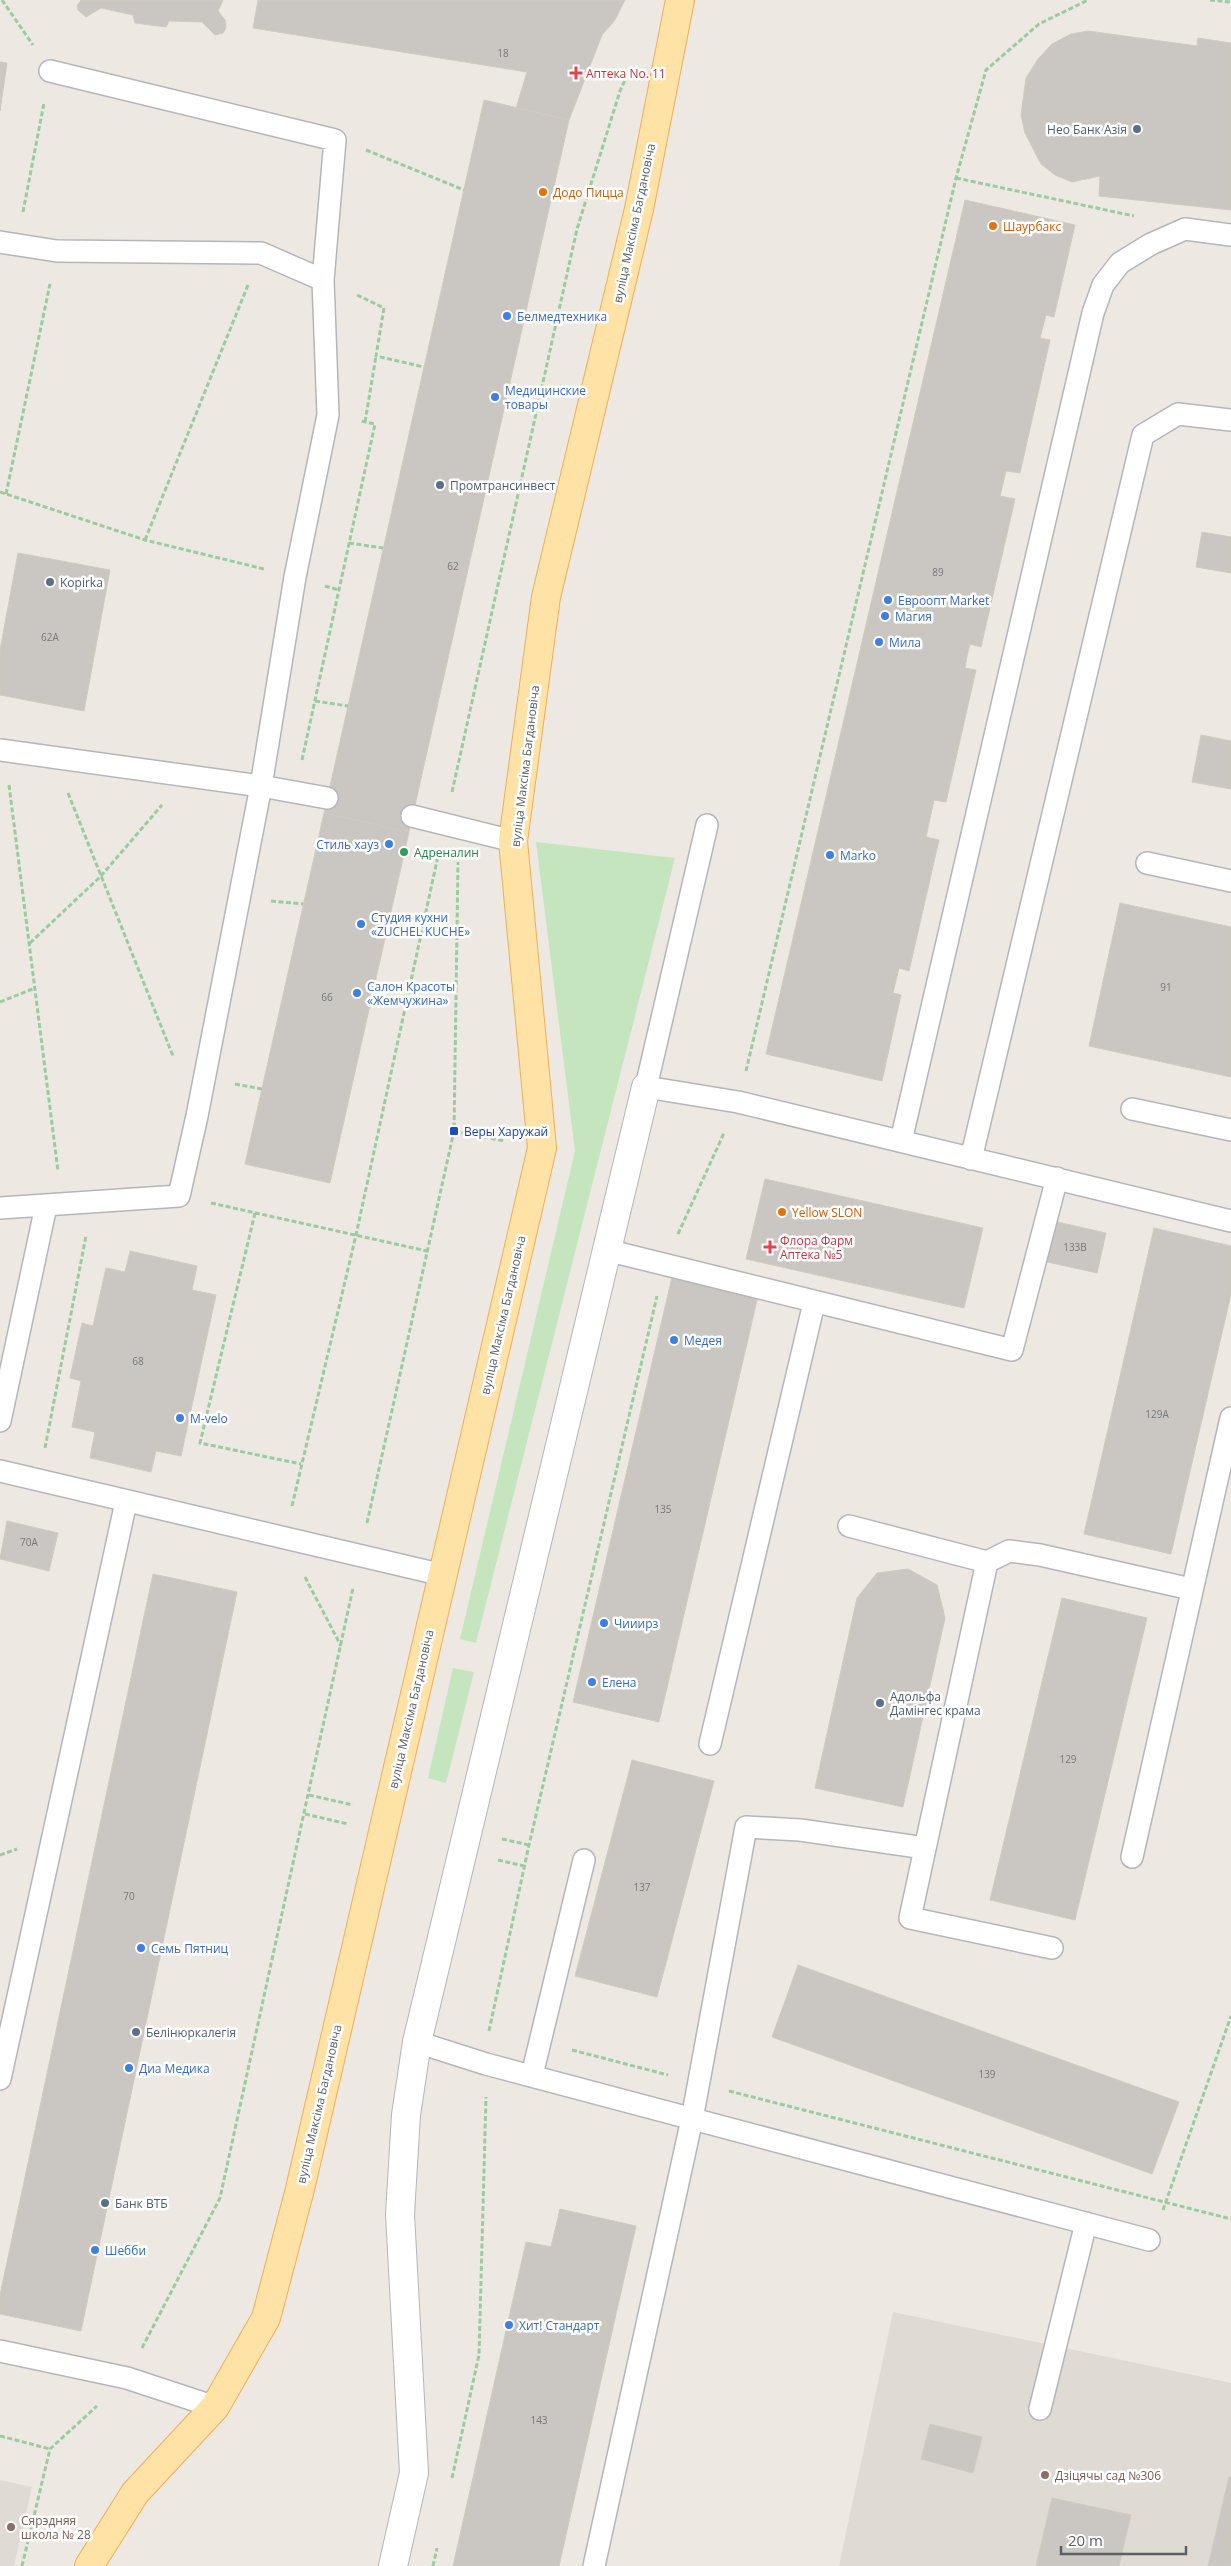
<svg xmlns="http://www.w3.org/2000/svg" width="1231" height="2566" font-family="'Open Sans',sans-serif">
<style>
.education{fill:#dfdad3}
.green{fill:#c4e5be}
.building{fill:#cac6c1;stroke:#d2cac1}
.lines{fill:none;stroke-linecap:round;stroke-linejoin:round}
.lane-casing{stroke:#b3b6ba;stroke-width:24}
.street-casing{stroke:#b3b6ba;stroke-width:30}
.primary-casing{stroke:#f0ae58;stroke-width:30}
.path{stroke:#9bcba0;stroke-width:3;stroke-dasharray:5 2.5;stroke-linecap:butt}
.lane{stroke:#fff;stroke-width:21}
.street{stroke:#fff;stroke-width:28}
.primary{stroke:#fee2a6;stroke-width:28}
.health-dot{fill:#e0444e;stroke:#fff;stroke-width:2}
.service-dot{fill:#5c6f8a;stroke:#fff;stroke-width:2}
.food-dot{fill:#e8710a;stroke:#fff;stroke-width:2}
.shop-dot{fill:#3f7fe0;stroke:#fff;stroke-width:2}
.leisure-dot{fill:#2e9e5b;stroke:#fff;stroke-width:2}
.transit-dot{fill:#1a4fb4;stroke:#fff;stroke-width:2}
.education-dot{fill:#8d6e63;stroke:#fff;stroke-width:2}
.labels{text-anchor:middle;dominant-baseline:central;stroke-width:5;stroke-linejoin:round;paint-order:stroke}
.number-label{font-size:10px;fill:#767a7a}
.health-label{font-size:12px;fill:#be3a42;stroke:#fff;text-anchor:start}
.service-label{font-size:12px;fill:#4e5e75;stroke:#fff;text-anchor:start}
.food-label{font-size:12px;fill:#c56008;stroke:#fff;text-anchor:start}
.street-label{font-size:12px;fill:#5a6063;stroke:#fff}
.shop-label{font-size:12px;fill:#366cbe;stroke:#fff;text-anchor:start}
.leisure-label{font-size:12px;fill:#27864d;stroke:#fff;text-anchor:start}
.transit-label{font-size:12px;fill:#164399;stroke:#fff;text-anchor:start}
.education-label{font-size:12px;fill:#785e54;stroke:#fff;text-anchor:start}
</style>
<rect width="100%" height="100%" fill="#ede9e2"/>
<!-- education -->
<path class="education" d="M893 2312 1231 2383V2566H839Z
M0 2480 32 2487 14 2566H0Z"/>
<!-- green -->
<path class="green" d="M536 842 675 858 476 1643 460 1639 575 1151Z
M453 1668 474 1672 446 1783 428 1778Z"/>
<!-- building -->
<path class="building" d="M81 0H223L218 11 225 20 226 28 223 33 215 35 202 22 169 21 166 27 135 23 133 15 101 8 86 17 78 10 77 6Z
M258 0H625L615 20 602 35 569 120 516 108 527 72 253 28Z
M1088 31 1197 46 1198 38 1231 43V210L1099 196 1100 176 1072 182 1055 175 1041 164 1025 133 1021 115 1026 78 1038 59 1052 44 1071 34Z
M0 62 7 63 0 111Z
M484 100 569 120 409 832 324 813Z
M965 200 1075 225 1054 317 1046 315 1040 338 1050 340 1020 473 1006 471 1000 496 1015 499 981 647 970 644 967 656 965 668 976 670 946 802 934 800 926 837 939 840 909 971 899 968 893 993 901 995 882 1081 766 1054Z
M1202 532 1231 537V573L1196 567Z
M18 553 110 570 84 711 0 695V650Z
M1201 735 1231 741V789L1192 782Z
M324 813 409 832 330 1183 245 1164Z
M1120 903 1231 927V1077L1089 1046Z
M765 1179 983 1228 964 1308 746 1259Z
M1053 1221 1106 1233 1097 1273 1043 1261Z
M1154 1228 1231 1246V1294L1171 1554 1084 1534Z
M130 1251 197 1266 192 1290 216 1295 181 1456 156 1451 151 1472 90 1458 95 1432 72 1427 81 1381 70 1378 82 1323 93 1326 106 1268 125 1272Z
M672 1277 758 1296 659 1722 573 1702Z
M7 1521 58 1533 49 1571 0 1559Z
M908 1569 937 1585 945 1618 903 1807 815 1788 857 1598 877 1573Z
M153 1574 237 1592 81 2331 0 2314V2295Z
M1062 1598 1147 1618 1075 1920 990 1900Z
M632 1760 714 1781 657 1997 575 1976Z
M798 1965 1179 2102 1152 2174 772 2037Z
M560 2209 636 2226 559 2566H453L526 2242 551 2247Z
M930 2424 982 2437 973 2473 921 2459Z
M1229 2477H1231V2566H1208Z
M1052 2498 1131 2515 1119 2566H1036Z"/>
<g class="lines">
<defs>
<path id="lane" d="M0 242 57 251 261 253 323 280
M0 750 261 786 327 798
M412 816 513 841
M707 825 646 1087 738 1102 1231 1221
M1147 863 1231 881
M1132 1109 1231 1130
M901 1141 1093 313 1103 285 1120 263 1151 244 1185 229 1231 235
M971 1159 1143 435 1178 414 1231 420
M0 1208 179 1196 197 1116 261 786 295 577 328 415 323 280 335 140 50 71
M606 1250 1012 1350 1057 1178
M0 1421 46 1206
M0 1471 443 1575
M849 1526 987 1562
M710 1744 814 1303
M1132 1857 1231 1418
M1052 1948 910 1918 987 1562 1009 1551 1040 1555 1191 1589
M417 2042 486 2064 1149 2240
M532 2075 584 1860
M0 2079 126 1502
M0 2351 127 2378 215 2407
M1040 2409 1086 2223
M594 2566 692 2119 746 1827 800 1830 925 1848"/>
<path id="street" d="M393 2566 414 2473 400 2214 406 2115 417 2042 646 1087"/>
<path id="primary" d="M89 2566 135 2493 215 2407 266 2318 300 2189 542 1148 513 841 546 597 639 209 680 0"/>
</defs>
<!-- lane casing -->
<use href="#lane" class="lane-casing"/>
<!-- street casing -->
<use href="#street" class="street-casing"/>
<!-- primary casing -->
<use href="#primary" class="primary-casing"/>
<!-- path -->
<path class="path" d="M2 0 33 45
M1210 0 1231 2
M366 150 464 190
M956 178 1134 216
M23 212 44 103
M357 295 384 308 376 356 424 367
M365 422 376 356
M0 492 145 540 264 569
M6 494 50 284
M145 540 248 285
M349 543 383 548
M325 586 339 590
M315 701 348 706
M302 760 375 424 361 421
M9 785 58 1171
M452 792 577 229 620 91 625 80
M68 793 173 1056
M271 901 303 904
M30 943 101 876 162 805
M0 1002 35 988
M746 1071 956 178 986 70 1039 24 1088 0
M235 1084 262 1089
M454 1131 505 1141
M211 1203 427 1251
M255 1213 200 1443 301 1464
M678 1234 724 1133
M45 1448 86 1236
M292 1506 356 1235 438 856
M367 1523 454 1131 458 862
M305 1577 341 1646
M309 1795 353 1805
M305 1814 348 1824
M502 1839 529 1845
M0 1855 17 1849
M498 1860 524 1866
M489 2031 529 1845 657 1296
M572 2050 668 2075
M729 2091 1231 2219
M1163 2210 1231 2016
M142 2348 220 2198 353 1588
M0 2436 50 2449
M452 2478 479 2355 486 2097
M22 2566 50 2449 97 2406
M433 2566 437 2548"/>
<!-- lane -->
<use href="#lane" class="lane"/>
<!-- street -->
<use href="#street" class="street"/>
<!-- primary -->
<use href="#primary" class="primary"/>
</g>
<!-- markers -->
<g class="health-dot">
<path d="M573.5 65.5h5v5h5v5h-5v5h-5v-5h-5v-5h5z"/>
<path d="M767.5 1239.5h5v5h5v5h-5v5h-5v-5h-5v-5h5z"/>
</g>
<g class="service-dot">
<circle cx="1137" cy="129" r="5"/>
<circle cx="440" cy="485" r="5"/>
<circle cx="50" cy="582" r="5"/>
<circle cx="880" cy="1703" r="5"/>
<circle cx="136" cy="2032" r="5"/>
<circle cx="105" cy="2203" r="5"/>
</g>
<g class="food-dot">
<circle cx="543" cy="192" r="5"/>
<circle cx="993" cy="226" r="5"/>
<circle cx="782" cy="1212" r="5"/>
</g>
<g class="shop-dot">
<circle cx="507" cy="316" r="5"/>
<circle cx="495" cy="397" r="5"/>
<circle cx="888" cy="600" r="5"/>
<circle cx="885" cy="616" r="5"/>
<circle cx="879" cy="642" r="5"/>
<circle cx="389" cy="844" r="5"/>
<circle cx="830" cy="855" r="5"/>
<circle cx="361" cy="924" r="5"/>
<circle cx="357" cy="993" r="5"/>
<circle cx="674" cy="1340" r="5"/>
<circle cx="180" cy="1418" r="5"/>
<circle cx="604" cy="1623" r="5"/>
<circle cx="592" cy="1682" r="5"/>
<circle cx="141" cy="1948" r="5"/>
<circle cx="129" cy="2068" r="5"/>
<circle cx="95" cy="2250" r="5"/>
<circle cx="509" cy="2325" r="5"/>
</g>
<circle class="leisure-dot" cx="404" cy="852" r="5"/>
<rect class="transit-dot" x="449" y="1126" width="10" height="10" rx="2.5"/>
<g class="education-dot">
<circle cx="1045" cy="2475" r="5"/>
<circle cx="11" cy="2527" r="5"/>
</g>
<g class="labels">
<!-- number labels -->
<g class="number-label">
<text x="503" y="53">18</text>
<text x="453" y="566">62</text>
<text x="938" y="572">89</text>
<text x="50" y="637">62А</text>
<text x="1166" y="987">91</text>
<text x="327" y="997">66</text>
<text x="1075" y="1247">133В</text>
<text x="138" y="1361">68</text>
<text x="1157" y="1414">129А</text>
<text x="663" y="1509">135</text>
<text x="29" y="1542">70А</text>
<text x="1068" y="1759">129</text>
<text x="642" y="1887">137</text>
<text x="129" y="1896">70</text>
<text x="987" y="2074">139</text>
<text x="539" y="2420">143</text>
</g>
<!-- health labels -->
<g class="health-label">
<text x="586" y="73">Аптека No. 11</text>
<text x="780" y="1240">Флора Фарм<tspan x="780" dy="14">Аптека №5</tspan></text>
</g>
<!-- service labels -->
<g class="service-label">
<text x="1127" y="129" text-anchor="end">Нео Банк Азія</text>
<text x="450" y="485">Промтрансинвест</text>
<text x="60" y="582">Kopirka</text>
<text x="890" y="1696">Адольфа<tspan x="890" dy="14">Дамінгес крама</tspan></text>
<text x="146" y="2032">Белінюркалегія</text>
<text x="115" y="2203">Банк ВТБ</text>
</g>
<!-- food labels -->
<g class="food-label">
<text x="553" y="192">Додо Пицца</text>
<text x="1003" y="226">Шаурбакс</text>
<text x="792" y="1212">Yellow SLON</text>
</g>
<!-- street labels -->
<g class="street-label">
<text transform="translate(634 223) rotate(-78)">вуліца Максіма Багдановіча</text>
<text transform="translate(525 766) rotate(-83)">вуліца Максіма Багдановіча</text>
<text transform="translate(503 1315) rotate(-77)">вуліца Максіма Багдановіча</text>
<text transform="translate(411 1709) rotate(-77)">вуліца Максіма Багдановіча</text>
<text transform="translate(319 2104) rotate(-77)">вуліца Максіма Багдановіча</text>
</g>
<!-- shop labels -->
<g class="shop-label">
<text x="517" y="316">Белмедтехника</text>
<text x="505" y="390">Медицинские<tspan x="505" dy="14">товары</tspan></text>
<text x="898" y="600">Евроопт Market</text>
<text x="895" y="616">Магия</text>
<text x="889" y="642">Мила</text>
<text x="379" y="844" text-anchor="end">Стиль хауз</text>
<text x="840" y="855">Marko</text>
<text x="371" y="917">Студия кухни<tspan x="371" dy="14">«ZUCHEL KUCHE»</tspan></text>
<text x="367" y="986">Салон Красоты<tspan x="367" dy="14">«Жемчужина»</tspan></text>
<text x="684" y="1340">Медея</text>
<text x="190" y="1418">M-velo</text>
<text x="614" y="1623">Чииирз</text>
<text x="602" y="1682">Елена</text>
<text x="151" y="1948">Семь Пятниц</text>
<text x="139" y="2068">Диа Медика</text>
<text x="105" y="2250">Шебби</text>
<text x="519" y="2325">Хит! Стандарт</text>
</g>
<!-- leisure labels -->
<g class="leisure-label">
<text x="414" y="852">Адреналин</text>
</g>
<!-- transit labels -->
<g class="transit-label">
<text x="464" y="1131">Веры Харужай</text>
</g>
<!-- education labels -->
<g class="education-label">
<text x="1055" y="2475">Дзіцячы сад №306</text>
<text x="21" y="2520">Сярэдняя<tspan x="21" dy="14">школа № 28</tspan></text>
</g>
</g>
<!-- scale -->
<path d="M1061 2546v8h125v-8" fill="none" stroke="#5a6063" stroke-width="2.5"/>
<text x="1068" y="2546" font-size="15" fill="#5a6063" stroke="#ffffff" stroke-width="4" paint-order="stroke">20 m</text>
</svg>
